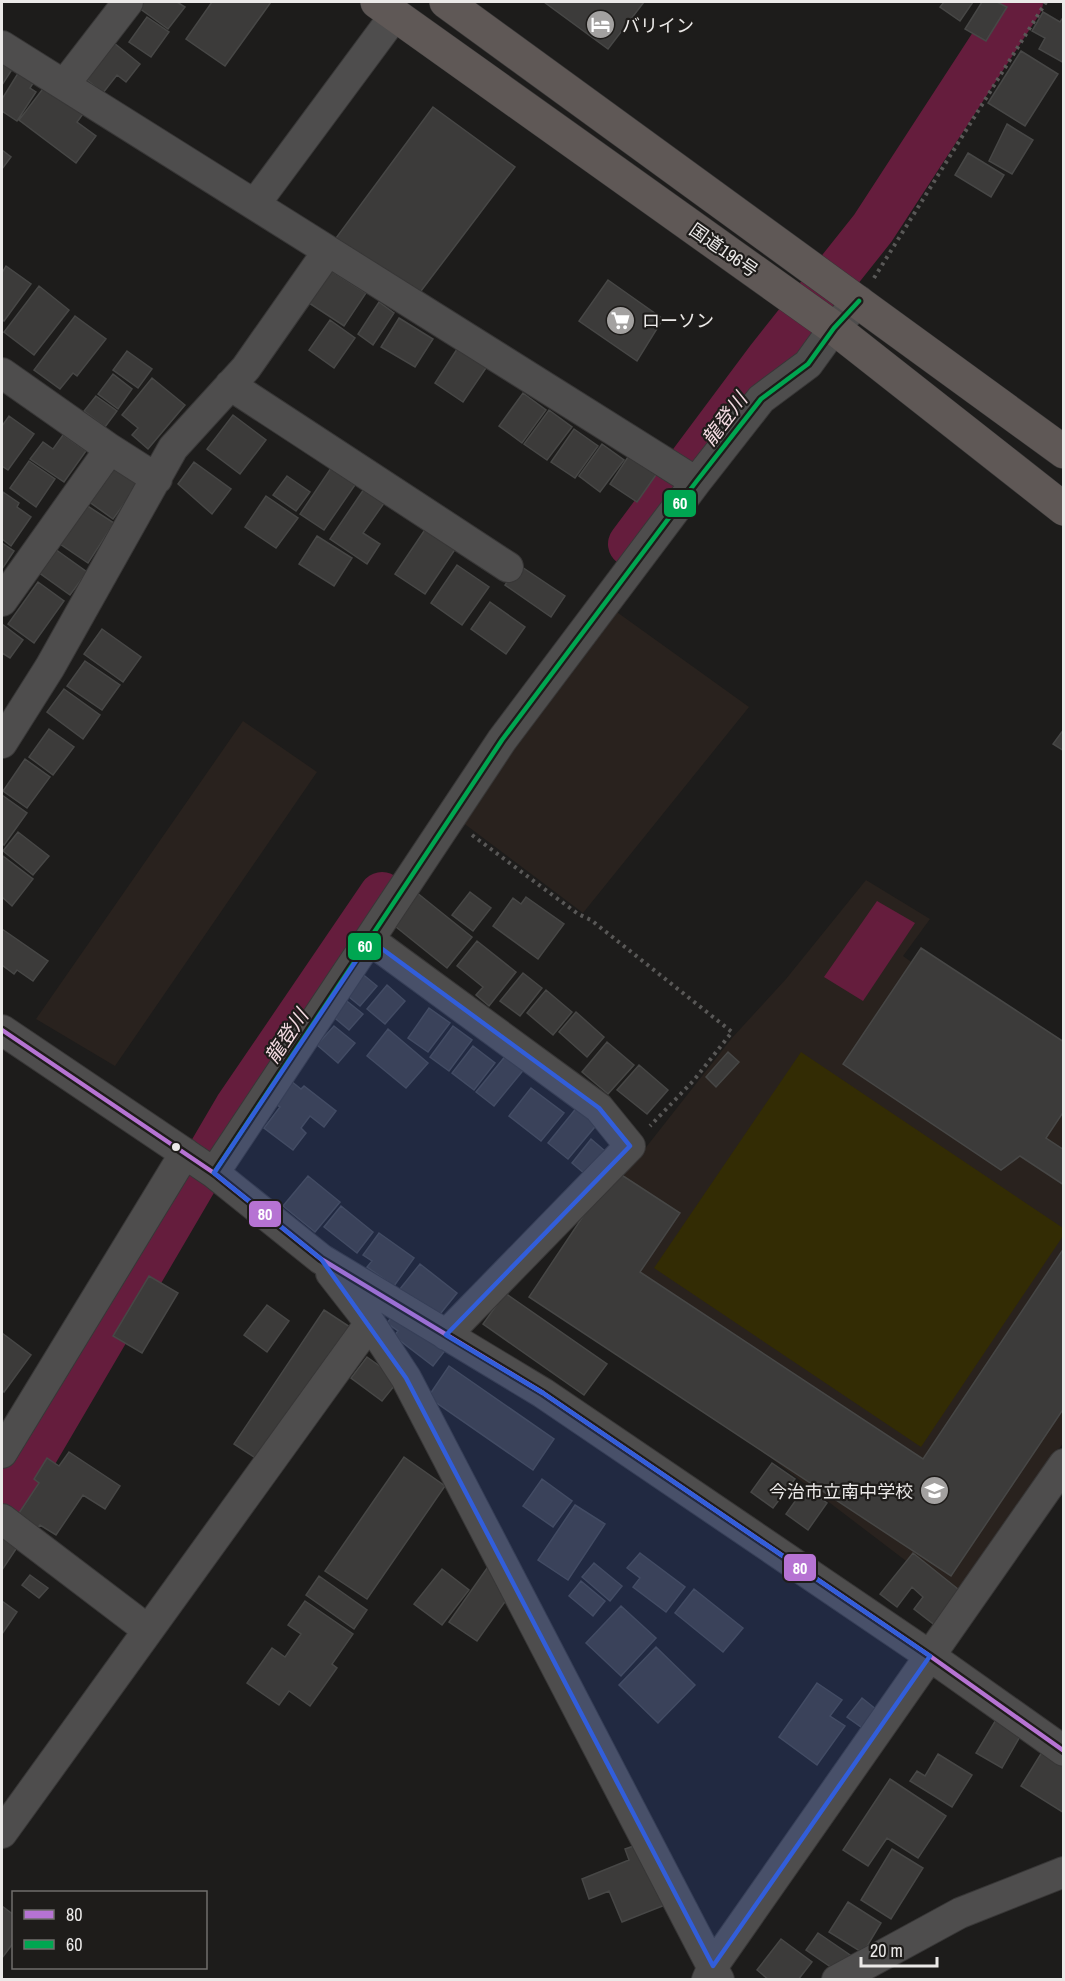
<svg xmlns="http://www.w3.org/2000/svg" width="1065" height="1981" font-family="'Archivo Narrow','Noto Sans JP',sans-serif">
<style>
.built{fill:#29221e}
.green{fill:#332c04}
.water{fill:#651d3d}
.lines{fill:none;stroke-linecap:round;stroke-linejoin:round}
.river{stroke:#651d3d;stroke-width:46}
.building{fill:#3c3b3a;stroke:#474746;stroke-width:1.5}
.minor-casing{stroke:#383737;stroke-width:32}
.trunk-casing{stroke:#383737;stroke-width:34}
.path{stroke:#595857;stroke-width:4;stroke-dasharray:3 4.5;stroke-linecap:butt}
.minor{stroke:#4e4d4d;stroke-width:30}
.trunk{stroke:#5f5856;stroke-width:33}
.bus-1-casing{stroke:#1e1c1a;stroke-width:9}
.bus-2-casing{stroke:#1e1c1a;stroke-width:9}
.bus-1{stroke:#b673d3;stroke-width:4.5}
.bus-2{stroke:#00a651;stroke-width:4.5}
.marked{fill:#325eda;fill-opacity:0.2;stroke:#325eda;stroke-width:4.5;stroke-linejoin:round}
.bus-dot{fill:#ebe9e8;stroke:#1e1c1a;stroke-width:2}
.labels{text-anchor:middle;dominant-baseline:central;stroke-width:4.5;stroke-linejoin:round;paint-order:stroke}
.poi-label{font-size:18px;fill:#ebe9e8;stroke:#1e1c1a;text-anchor:start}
.street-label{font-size:18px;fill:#ebe9e8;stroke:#1e1c1a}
.water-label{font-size:20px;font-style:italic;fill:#f5dce3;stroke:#1e1c1a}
.line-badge{stroke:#1e1c1a;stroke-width:2}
.badge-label{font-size:16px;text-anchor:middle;font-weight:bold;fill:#fff}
</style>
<rect width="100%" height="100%" fill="#1d1c1b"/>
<!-- built -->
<path class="built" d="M614 610 749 707 583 913 462 822Z
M243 721 317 772 115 1066 36 1019Z
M866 880 930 919 903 956 1063 1070V1443L956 1599 540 1282 732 1038 786 979Z"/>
<!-- green -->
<path class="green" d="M801 1052 1063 1228V1236L921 1447 654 1268Z"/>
<!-- water -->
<path class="water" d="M877 901 915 923 863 1001 824 977Z"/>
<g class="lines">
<!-- river -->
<path class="river" d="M631 544 769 359 873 228 1020 2
M2 1505 21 1477 237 1108 382 895"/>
</g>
<!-- building -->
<path class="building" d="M137 2H177L185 7 168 29 135 5Z
M212 2H271L225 66 186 39Z
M544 2H644L608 49Z
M944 2H973L960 21 940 7Z
M982 2H997L1007 7 986 41 965 29Z
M1043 12 1060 22 1064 16V63L1039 49 1045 38 1032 31Z
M147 17 169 32 151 57 129 42Z
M108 38 140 64 126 82 117 75 103 93 80 74Z
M1021 51 1058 74 1025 126 988 103Z
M2 55 15 65 2 85Z
M20 70 35 80 30 88 36 92 17 121 2 111V99Z
M45 86 83 114 77 122 96 136 76 163 19 120Z
M433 107 515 167 418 295 336 238Z
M1007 124 1033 140 1012 174 989 161Z
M2 150 11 157 2 169Z
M968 153 1004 175 991 197 955 175Z
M6 266 31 284 4 321 2 319V273Z
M330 270 366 293 344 326 309 303Z
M608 280 663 319 637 361 579 321Z
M39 286 69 310 34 355 4 332Z
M379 302 394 313 373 345 358 334Z
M75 316 106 339 77 376 73 373 60 389 34 370Z
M399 318 433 339 415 367 381 347Z
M330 320 355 338 334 368 309 350Z
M459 346 488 365 463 402 435 383Z
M127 351 152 369 138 388 113 370Z
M113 374 132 389 118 409 98 394Z
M152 378 185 405 148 449 132 435 138 428 122 415Z
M523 393 546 410 522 443 499 426Z
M96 396 117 411 105 427 84 411Z
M549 410 572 427 547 460 524 444Z
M233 415 266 440 240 474 207 449Z
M9 416 34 434 8 470 2 466V426Z
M574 429 598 446 575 478 551 462Z
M63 435 86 451 64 482 30 459 43 442 53 449Z
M602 444 624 460 600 492 579 476Z
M630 454 658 472 637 502 610 484Z
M29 461 55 479 36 507 10 488Z
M194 462 231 489 212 514 178 484Z
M113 467 138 485 113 519 88 501Z
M331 468 355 485 324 530 300 514Z
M287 476 310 492 296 511 273 495Z
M366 486 387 499 363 533 380 544 367 564 330 539Z
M3 492 19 503 17 507 31 517 11 546 2 539Z
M266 496 298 518 276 548 245 527Z
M86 505 114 523 88 563 60 544Z
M426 528 456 548 425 594 395 574Z
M317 536 352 558 334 586 299 564Z
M2 543 14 551 2 569Z
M55 549 87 572 70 595 38 572Z
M457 565 489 587 462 625 431 603Z
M519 565 565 596 551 617 505 585Z
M38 582 64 601 34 643 8 624Z
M490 602 525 627 506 654 471 629Z
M2 624 23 640 10 658 2 653Z
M102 629 141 657 123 682 84 654Z
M85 661 120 685 102 710 67 686Z
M64 689 100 715 83 739 47 712Z
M49 729 74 747 53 775 29 757Z
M1064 729V751L1053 744Z
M25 759 50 777 27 808 3 791Z
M2 795 27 813 4 845 2 843Z
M18 832 49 856 33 875 3 851Z
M3 856 33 879 12 906 2 897Z
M416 892 472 937 447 968 391 923Z
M470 892 491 908 473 931 452 915Z
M526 897 564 924 538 959 493 926 513 898 521 904Z
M2 929 48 961 33 981 17 970 14 974 2 965Z
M477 941 516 972 489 1006 476 995 483 987 457 966Z
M921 948 1064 1042V1111L1046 1138 1064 1150V1185L1020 1156 1001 1170 843 1064Z
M360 972 377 986 360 1006 343 992Z
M523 973 542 988 520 1016 500 1001Z
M387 985 405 1001 385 1024 367 1009Z
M546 990 572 1012 553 1035 527 1013Z
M343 998 363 1014 349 1030 330 1014Z
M429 1008 450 1023 428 1052 408 1038Z
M576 1012 604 1037 587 1057 559 1032Z
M334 1026 355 1043 338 1063 317 1045Z
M453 1026 472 1040 449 1071 430 1057Z
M388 1029 428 1063 406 1088 367 1056Z
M607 1042 634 1065 608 1094 582 1072Z
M473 1046 495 1063 474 1090 452 1073Z
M728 1052 739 1062 716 1087 706 1077Z
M507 1054 525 1068 494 1106 476 1092Z
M639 1065 668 1090 647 1114 617 1090Z
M291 1081 301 1089 304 1086 336 1111 324 1127 310 1116 301 1128 306 1133 293 1150 264 1128 280 1107 274 1103Z
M531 1088 564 1113 541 1141 509 1116Z
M578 1106 599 1122 568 1159 548 1143Z
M591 1139 605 1151 585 1174 572 1163Z
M614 1170 680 1213 640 1272 923 1459 1064 1248V1408L951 1576 529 1297Z
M308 1176 340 1202 315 1232 283 1206Z
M341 1206 373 1232 357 1253 324 1227Z
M379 1233 414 1258 394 1286 367 1267 372 1261 363 1255Z
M420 1264 457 1293 437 1318 400 1289Z
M149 1276 178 1293 142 1353 113 1336Z
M505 1293 607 1364 584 1395 483 1324Z
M267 1305 289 1321 267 1352 244 1335Z
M324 1310 350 1327 260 1461 234 1444Z
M397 1310 447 1348 433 1366 394 1336 398 1331 387 1323Z
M2 1333 31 1355 4 1392 2 1390Z
M367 1357 399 1380 382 1401 351 1378Z
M449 1366 554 1439 533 1470 428 1397Z
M69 1452 120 1486 105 1509 83 1495 56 1535 40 1525 34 1533 15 1519 39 1483 34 1479 47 1458 59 1466Z
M404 1457 445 1486 367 1599 325 1571Z
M772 1463 795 1479 773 1508 751 1492Z
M542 1479 572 1501 553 1527 523 1506Z
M805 1487 827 1503 808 1530 786 1514Z
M575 1505 605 1524 568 1580 538 1560Z
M2 1535 18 1546 2 1570Z
M640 1553 685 1587 666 1612 633 1587 640 1578 627 1568Z
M913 1553 968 1597 941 1630 914 1609 923 1597 912 1587 897 1607 880 1594Z
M594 1563 622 1586 610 1601 582 1577Z
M490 1564 512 1592 477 1641 449 1622Z
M442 1569 469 1590 442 1625 414 1604Z
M30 1575 48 1588 39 1598 22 1585Z
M319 1576 367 1610 354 1629 306 1595Z
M581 1581 605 1601 593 1616 569 1596Z
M694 1589 743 1628 723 1652 675 1613Z
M2 1601 17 1612 2 1634Z
M305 1601 353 1634 332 1664 337 1668 310 1706 289 1691 279 1705 247 1683 272 1648 285 1657 301 1634 288 1625Z
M621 1606 656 1638 621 1676 586 1643Z
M656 1647 695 1685 658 1723 619 1685Z
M817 1683 842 1700 830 1716 845 1726 817 1765 779 1737Z
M862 1698 882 1714 868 1732 847 1717Z
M997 1718 1022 1733 1002 1768 976 1753Z
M1042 1752 1064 1766V1813L1021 1786Z
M938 1754 972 1775 952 1807 910 1781 917 1771 925 1776Z
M890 1779 946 1816 918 1858 887 1838 868 1866 843 1850Z
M645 1842 665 1905 622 1922 609 1891 589 1899 582 1879 629 1860 625 1849Z
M892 1849 923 1868 891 1919 861 1900Z
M848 1902 881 1923 863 1953 829 1932Z
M2 1906 14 1915V1942L2 1958Z
M818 1933 850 1955 838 1972 806 1950Z
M781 1939 812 1962 798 1980H769L757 1970Z"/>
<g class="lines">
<defs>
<path id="minor" d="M2 46 696 482
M64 85 128 2
M255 204 395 15
M2 373 110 449 2 601
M230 385 508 567
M110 449 157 479
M2 743 50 667 173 448 246 368 328 251
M370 940 599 1108 630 1146 446 1335
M2 1030 214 1173 321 1259 543 1393 930 1656 1064 1751
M214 1173 502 740 696 482 761 399 808 364 834 328 859 301
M331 1273 370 1323 406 1378 719 1980
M2 1453 185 1153
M2 1519 148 1630
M2 1833 370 1323
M707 1980 713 1966 1064 1464
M837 1980 960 1913 1064 1872"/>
<path id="trunk" d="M377 2 834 328 1064 509
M446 2 1064 452"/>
</defs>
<!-- minor casing -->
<use href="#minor" class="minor-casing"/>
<!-- trunk casing -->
<use href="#trunk" class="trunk-casing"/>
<!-- path -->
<path class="path" d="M874 278 1046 2
M472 835 578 914 591 920 732 1032 694 1080 650 1126"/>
<!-- minor -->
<use href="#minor" class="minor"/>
<!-- trunk -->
<use href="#trunk" class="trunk"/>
<defs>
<path id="bus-1" d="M2 1030 214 1173 321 1259 543 1393 930 1656 1064 1751"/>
<path id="bus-2" d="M214 1173 502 740 696 482 761 399 808 364 834 328 859 301"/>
</defs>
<!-- bus-1 casing -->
<use href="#bus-1" class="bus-1-casing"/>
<!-- bus-2 casing -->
<use href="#bus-2" class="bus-2-casing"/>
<!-- bus-1 -->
<use href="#bus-1" class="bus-1"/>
<!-- bus-2 -->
<use href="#bus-2" class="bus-2"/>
</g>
<!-- marked area -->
<path class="marked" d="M370 940 599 1108 630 1146 446 1335 543 1393 930 1656 713 1966 406 1378 321 1259 214 1173Z"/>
<!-- icons -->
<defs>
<symbol id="hotel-disc" viewBox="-11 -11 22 22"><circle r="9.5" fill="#a3a1a0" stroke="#1e1c1a"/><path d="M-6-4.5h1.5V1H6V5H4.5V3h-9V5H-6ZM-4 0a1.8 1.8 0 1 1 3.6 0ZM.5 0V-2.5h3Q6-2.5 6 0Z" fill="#fff"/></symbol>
<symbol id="supermarket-disc" viewBox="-11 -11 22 22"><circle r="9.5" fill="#a3a1a0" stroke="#1e1c1a"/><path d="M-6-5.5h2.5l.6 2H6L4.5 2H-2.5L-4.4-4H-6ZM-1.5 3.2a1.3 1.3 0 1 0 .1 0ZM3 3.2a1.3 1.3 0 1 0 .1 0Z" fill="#fff"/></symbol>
<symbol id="school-disc" viewBox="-11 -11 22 22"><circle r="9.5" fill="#a3a1a0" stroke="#1e1c1a"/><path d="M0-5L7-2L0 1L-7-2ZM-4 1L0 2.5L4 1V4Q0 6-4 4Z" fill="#fff"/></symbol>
</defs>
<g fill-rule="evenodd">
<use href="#hotel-disc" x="584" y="8" width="33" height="33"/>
<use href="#supermarket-disc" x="604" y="304" width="33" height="33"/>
<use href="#school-disc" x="918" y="1474" width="33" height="33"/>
</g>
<!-- markers -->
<circle class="bus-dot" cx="176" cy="1147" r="5"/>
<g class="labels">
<!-- poi labels -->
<g class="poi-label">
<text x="622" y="25">バリイン</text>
<text x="642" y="320">ローソン</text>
<text x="913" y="1491" text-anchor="end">今治市立南中学校</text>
</g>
<!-- street labels -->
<g class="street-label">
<text transform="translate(724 250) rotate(35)">国道196号</text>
</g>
<!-- water labels -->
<g class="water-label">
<text transform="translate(724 419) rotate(-53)">龍登川</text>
<text transform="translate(286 1036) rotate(-56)">龍登川</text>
</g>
</g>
<g class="line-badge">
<rect x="663" y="489" width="34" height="29" rx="6" fill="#00a651"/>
<rect x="347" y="932" width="35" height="29" rx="6" fill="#00a651"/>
<rect x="248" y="1200" width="34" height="28" rx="6" fill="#b673d3"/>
<rect x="783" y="1553" width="34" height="29" rx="6" fill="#b673d3"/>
</g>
<g class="badge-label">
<text x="680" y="509">60</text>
<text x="365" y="952">60</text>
<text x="265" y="1220">80</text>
<text x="800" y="1574">80</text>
</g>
<!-- border -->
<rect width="1065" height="1981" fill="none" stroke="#ebe9e8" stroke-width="6"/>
<!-- legend -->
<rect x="12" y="1891" width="195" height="78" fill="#1e1c1a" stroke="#706e6c" stroke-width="1.5"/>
<rect x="24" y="1910" width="30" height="9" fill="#b673d3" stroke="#706e6c" stroke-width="1.5"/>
<text x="66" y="1921" font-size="18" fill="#ebe9e8">80</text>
<rect x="24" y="1940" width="30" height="9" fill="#00a651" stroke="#706e6c" stroke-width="1.5"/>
<text x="66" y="1951" font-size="18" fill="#ebe9e8">60</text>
<!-- scale -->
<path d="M861 1957v9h76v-9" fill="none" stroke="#ebe9e8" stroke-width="3"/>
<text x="870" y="1957" font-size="18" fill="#ebe9e8" stroke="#1e1c1a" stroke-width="4.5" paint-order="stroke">20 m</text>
</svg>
